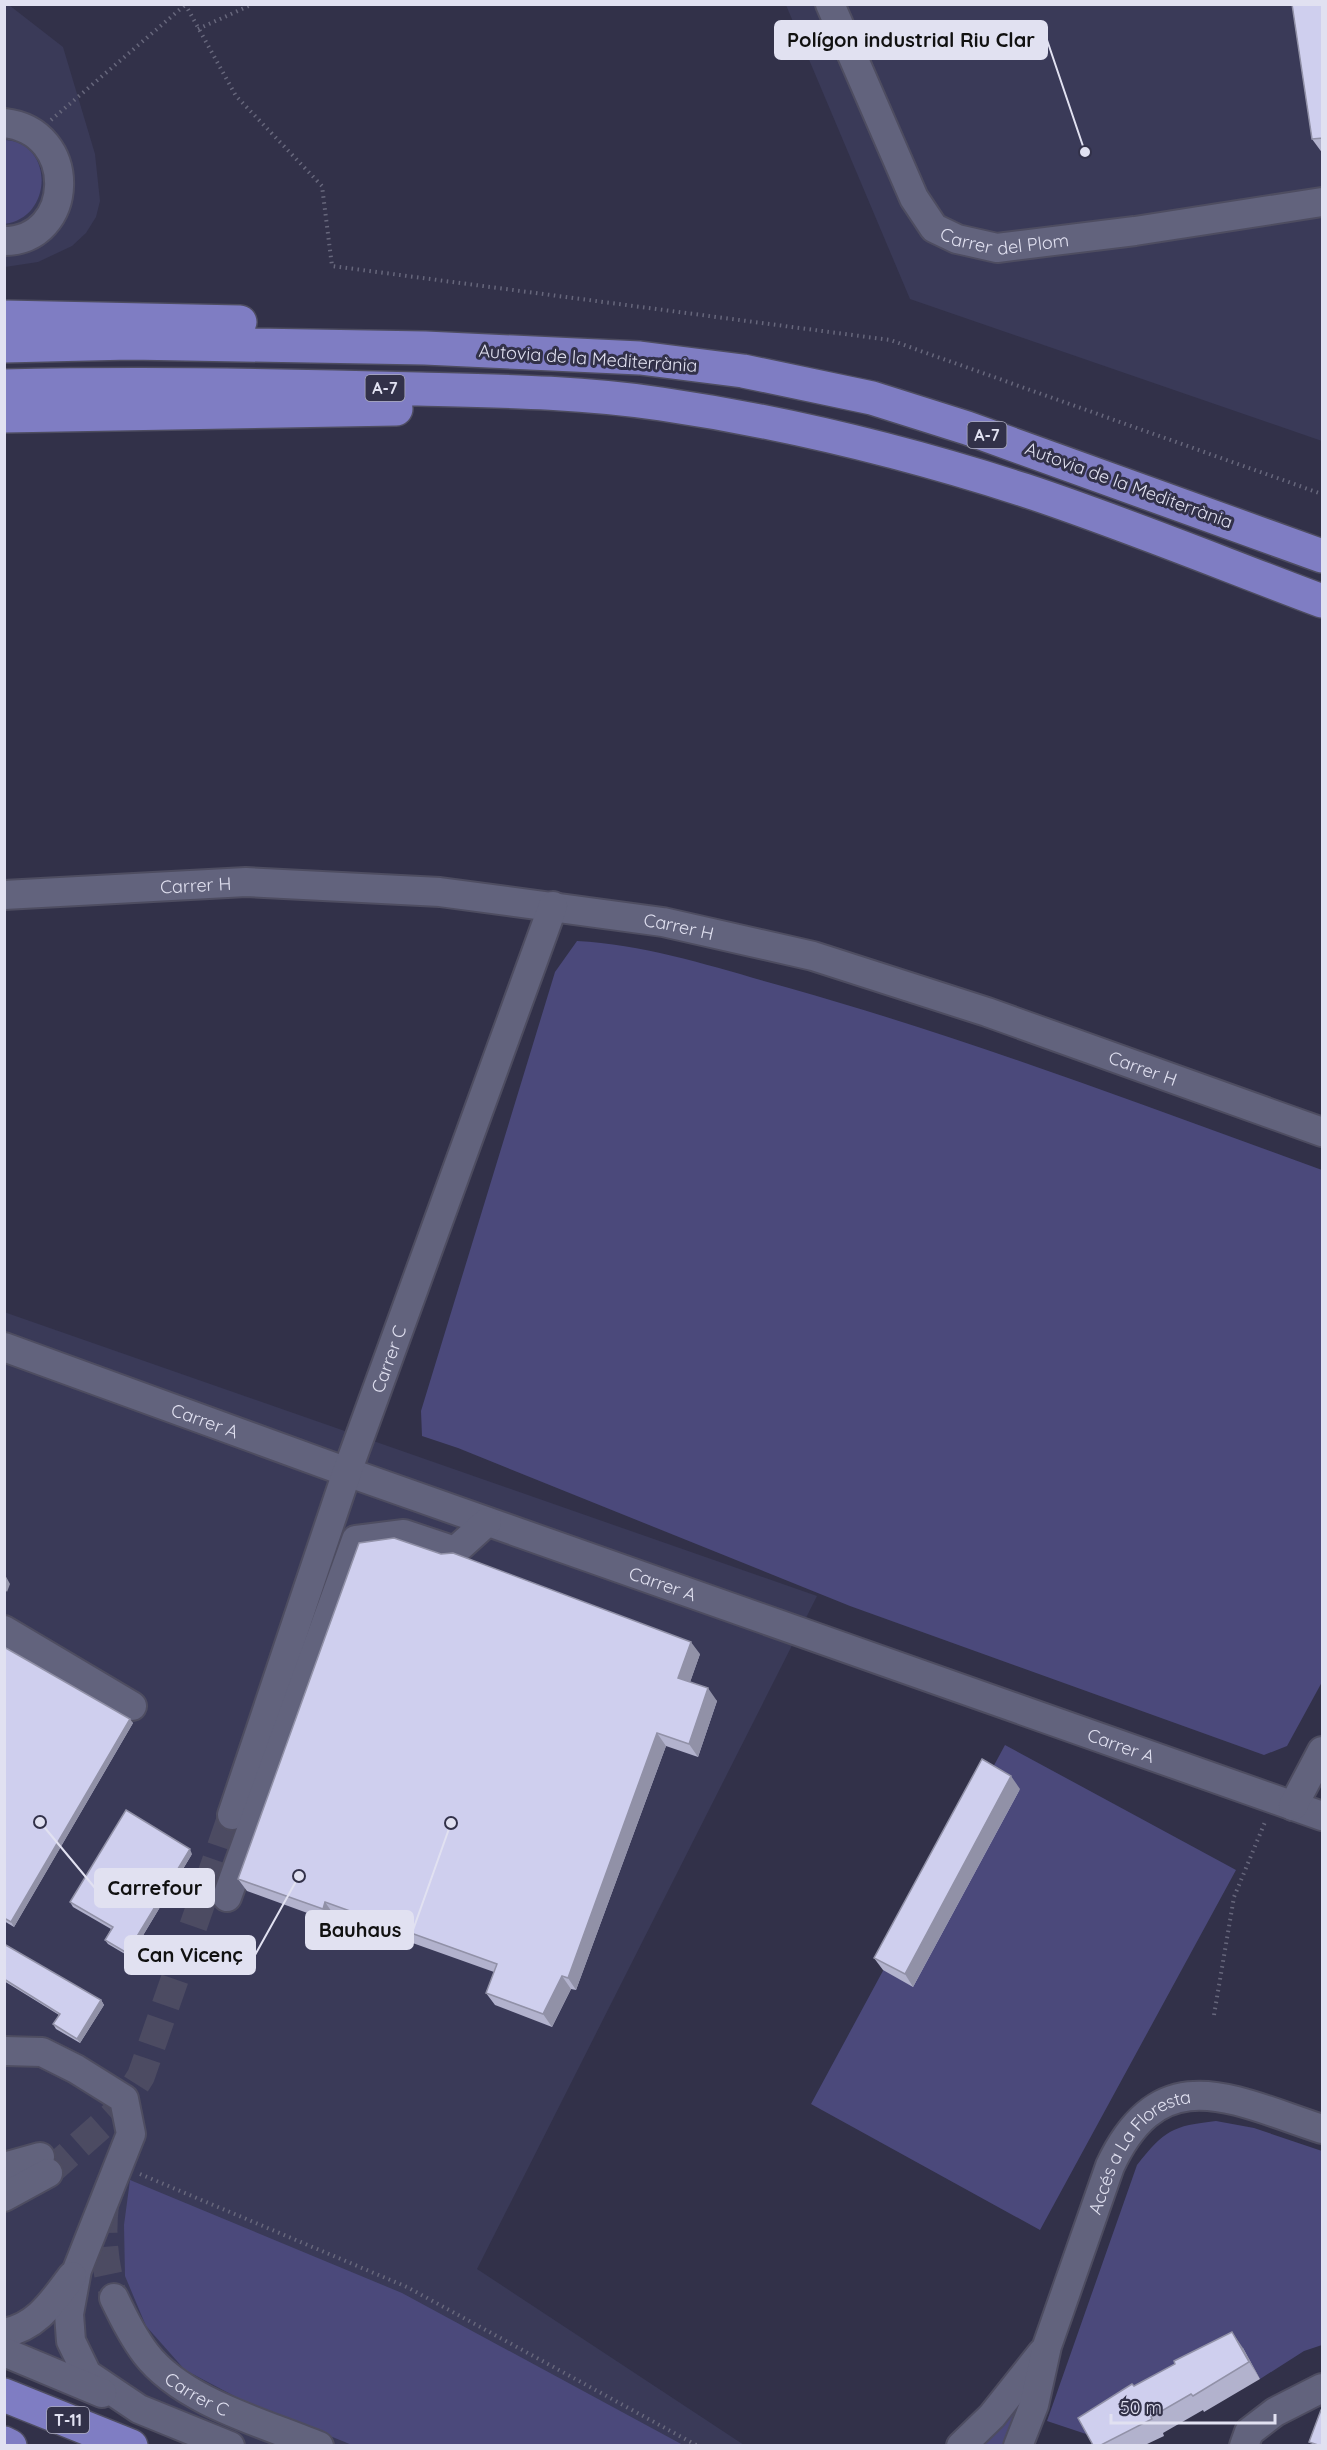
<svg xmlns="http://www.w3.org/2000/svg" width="1327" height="2450" font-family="Quicksand,sans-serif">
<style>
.built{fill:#3a3a58}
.green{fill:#4b497b}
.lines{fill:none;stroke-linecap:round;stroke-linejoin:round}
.minor-tunnel{stroke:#4c4b62;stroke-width:28;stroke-dasharray:28 14;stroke-linecap:butt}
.minor-casing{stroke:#4e4d61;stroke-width:32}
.highway-casing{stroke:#4e4d61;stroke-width:36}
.path{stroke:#67677c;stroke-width:4;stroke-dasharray:1.5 4.5;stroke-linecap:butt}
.minor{stroke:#62637d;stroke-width:28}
.highway{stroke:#7f7dc3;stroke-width:33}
.wall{fill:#b2b2cd}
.shaded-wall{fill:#9191a7}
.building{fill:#cfcfee;stroke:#9191a7;stroke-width:1.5}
.labels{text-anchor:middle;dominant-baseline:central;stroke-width:6;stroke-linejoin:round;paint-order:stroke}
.shield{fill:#323149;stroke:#acacbf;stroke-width:1.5}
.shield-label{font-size:16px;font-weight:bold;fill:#e1e1f1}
.street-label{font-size:18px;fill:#e1e1f1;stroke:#323149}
.leader{fill:none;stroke:#e1e1f1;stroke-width:2}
.callout-dot{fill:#e1e1f1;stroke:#323149;stroke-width:2}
.callout{fill:#e1e1f1;stroke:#e1e1f1;stroke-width:2}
.callout-label{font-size:20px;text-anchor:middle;font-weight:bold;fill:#111}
</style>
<rect width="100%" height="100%" fill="#323149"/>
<!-- built -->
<path class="built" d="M4 5H9L63 47 95 154 100 201 96 217 86 233 72 246 38 262 5 267Z
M786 5H1322V441L910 299Z
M4 1312 817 1596 477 2269 744 2445H217L5 2359Z"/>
<!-- green -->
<path class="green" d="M5 140C55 143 53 219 4 224Z
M577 941C650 945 720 969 789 988 970 1039 1146 1106 1322 1170V1682L1287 1746 1264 1755 850 1606 458 1448 422 1436 421 1411 555 972Z
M1005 1745 1236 1870 1040 2230 811 2104Z
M1216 2121 1254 2128 1322 2151V2345L1304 2351 1260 2379 1243 2349 1089 2435 1047 2421 1137 2165C1165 2130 1172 2126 1216 2121Z
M130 2180 402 2293 683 2445H352L240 2399 185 2370 146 2326 125 2276 124 2225Z
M1025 2393 1009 2445 971 2446Z"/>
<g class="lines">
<!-- minor-tunnel -->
<path class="minor-tunnel" d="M48 2173 121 2108 141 2076 232 1815
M105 2205C101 2237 105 2267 114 2298"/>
<defs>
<g id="minor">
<path id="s1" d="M830 4 914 198 934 228 957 239 997 248 1135 231 1322 202"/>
<path d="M4 123C80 131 75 241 4 241"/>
<path id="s2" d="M4 895 246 882 440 892 663 922 813 956 987 1012 1322 1132"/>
<path id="s3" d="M4 1347 347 1472 1322 1816"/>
<path d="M4 1630 132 1706"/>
<path d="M1293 1806 1322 1751"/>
<path id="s4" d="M232 1815 347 1472 553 906"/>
<path d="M227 1897 356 1540 404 1534 455 1551 487 1522"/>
<path d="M4 2051 42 2052 76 2069 124 2099 131 2134 77 2270 69 2314 71 2341 87 2374 139 2409 230 2446"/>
<path d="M4 2167 40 2157"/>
<path d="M4 2197 48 2173"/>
<path id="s5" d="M114 2298C123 2317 133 2337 146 2354 183 2402 264 2423 319 2446"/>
<path d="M4 2333C37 2327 53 2301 72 2276"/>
<path d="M4 2352 102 2393"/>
<path d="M961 2446 992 2416 1042 2353"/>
<path id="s6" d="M1018 2446 1034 2405 1047 2346 1110 2166C1161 2057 1233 2100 1322 2129"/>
<path d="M1244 2446 1249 2432 1275 2412 1322 2388"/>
</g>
<path id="highway" d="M4 317 240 322
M4 346 130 343 425 348 640 358 743 371 872 398 967 428 1322 556
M4 386C142 383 280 385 418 389 499 391 581 392 661 404 784 422 906 452 1024 490 1124 523 1223 564 1322 601
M4 416 396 409
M4 2395 131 2446
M4 2443 10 2446"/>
</defs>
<!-- minor casing -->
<use href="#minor" class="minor-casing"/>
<!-- highway casing -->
<use href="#highway" class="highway-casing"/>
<!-- path -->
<path class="path" d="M185 4 236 96 322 186 332 266 890 340 1322 494
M198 29 253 4
M51 120 185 5
M1214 2015 1234 1897 1265 1822
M140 2174 407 2287 698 2446"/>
<!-- minor -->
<use href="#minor" class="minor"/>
<!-- highway -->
<use href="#highway" class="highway"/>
</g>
<!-- wall -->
<path class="wall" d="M1323 4V154L1312 139Z
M4 1647 133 1723 14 1927 4 1921Z
M700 1654 690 1682 717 1701 698 1757 666 1746 576 1990 571 1989 552 2027 495 2005 486 1993 494 1972 334 1915 332 1922 247 1891 238 1879Z
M1020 1789 913 1987 883 1970 874 1958Z
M192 1854 130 1957 108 1944 105 1940 111 1929 73 1907 70 1902Z
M4 1944 101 2000 104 2005 80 2043 56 2029 53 2024 59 2015 4 1981Z
M1243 2348 1260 2379 1204 2412 1203 2410 1163 2433 1164 2436 1145 2445H1093L1134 2386Z"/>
<!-- shaded-wall -->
<path class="shaded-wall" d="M4 1573 10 1584 7 1592 4 1588Z
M691 1642 700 1654 687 1691 678 1678Z
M708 1688 717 1701 698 1757 689 1744Z
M130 1719 133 1723 14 1927 11 1922Z
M657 1733 666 1746 576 1990 568 1978Z
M1011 1776 1020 1789 913 1987 905 1974Z
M190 1849 192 1854 130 1957 127 1953Z
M325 1902 334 1915 332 1922 323 1909Z
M562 1976 571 1989 552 2027 543 2014Z
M101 2000 104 2005 80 2043 77 2039Z
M1232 2332 1243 2348 1260 2379 1249 2362Z"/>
<!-- building -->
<path class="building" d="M1292 4H1323V138L1312 139Z
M394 1538 441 1554 453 1553 691 1642 678 1678 708 1688 689 1744 657 1733 568 1978 562 1976 543 2014 486 1993 497 1964 325 1902 323 1909 238 1879 359 1543Z
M4 1647 130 1719 11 1922 4 1918Z
M982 1759 1011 1776 905 1974 874 1958Z
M126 1810 190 1849 127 1953 105 1940 113 1927 70 1902Z
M4 1944 101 2000 77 2039 53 2024 60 2014 4 1979Z
M1232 2332 1249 2362 1193 2396 1191 2394 1151 2417 1152 2419 1101 2445H1093L1078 2418 1132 2384 1134 2386 1175 2364 1174 2361Z
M1321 2410H1323V2445H1318L1309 2442Z"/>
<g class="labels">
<!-- shield labels -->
<g class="shield">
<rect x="365.5" y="375" width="39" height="26" rx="4.5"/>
<rect x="967.5" y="422" width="39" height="26" rx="4.5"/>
<rect x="47" y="2407" width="42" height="26" rx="4.5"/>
</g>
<g class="shield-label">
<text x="385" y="388">A-7</text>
<text x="987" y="435">A-7</text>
<text x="68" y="2420">T-11</text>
</g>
<!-- street labels -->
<g class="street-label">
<text stroke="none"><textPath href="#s1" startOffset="321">Carrer del Plom</textPath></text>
<text transform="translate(588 358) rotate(4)">Autovia de la Mediterrània</text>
<text transform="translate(1129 485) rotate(20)">Autovia de la Mediterrània</text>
<text stroke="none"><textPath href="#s2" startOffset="192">Carrer H</textPath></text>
<text stroke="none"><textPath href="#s2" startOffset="678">Carrer H</textPath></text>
<text stroke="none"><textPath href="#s2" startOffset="1164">Carrer H</textPath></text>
<text stroke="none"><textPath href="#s4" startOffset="482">Carrer C</textPath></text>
<text stroke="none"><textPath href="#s3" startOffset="214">Carrer A</textPath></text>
<text stroke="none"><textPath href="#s3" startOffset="700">Carrer A</textPath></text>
<text stroke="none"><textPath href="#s3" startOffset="1186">Carrer A</textPath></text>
<text stroke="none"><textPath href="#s6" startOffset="326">Accés a La Floresta</textPath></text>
<text stroke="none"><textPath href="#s5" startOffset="130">Carrer C</textPath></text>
</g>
</g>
<!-- callouts -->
<path class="leader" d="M1085 152L1047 40M40 1822L95 1888M451 1823L413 1930M299 1876L255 1955"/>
<g class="callout-dot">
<circle cx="1085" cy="152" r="6"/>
<circle cx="40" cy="1822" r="6"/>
<circle cx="451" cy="1823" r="6"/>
<circle cx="299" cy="1876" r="6"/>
</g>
<g class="callout">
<rect x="775" y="21" width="272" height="38" rx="6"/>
<rect x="95" y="1869" width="119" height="38" rx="6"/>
<rect x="306" y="1911" width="107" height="38" rx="6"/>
<rect x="125" y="1936" width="130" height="38" rx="6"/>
</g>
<g class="callout-label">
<text x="911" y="47">Polígon industrial Riu Clar</text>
<text x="155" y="1895">Carrefour</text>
<text x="360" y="1937">Bauhaus</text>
<text x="190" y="1962">Can Vicenç</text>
</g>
<!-- border -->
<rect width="1327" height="2450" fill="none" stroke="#e1e1f1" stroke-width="12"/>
<!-- scale -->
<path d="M1111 2414v9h164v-9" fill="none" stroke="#e1e1f1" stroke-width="3"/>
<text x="1120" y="2414" font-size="18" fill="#e1e1f1" stroke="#323149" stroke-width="4.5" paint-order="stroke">50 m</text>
</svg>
